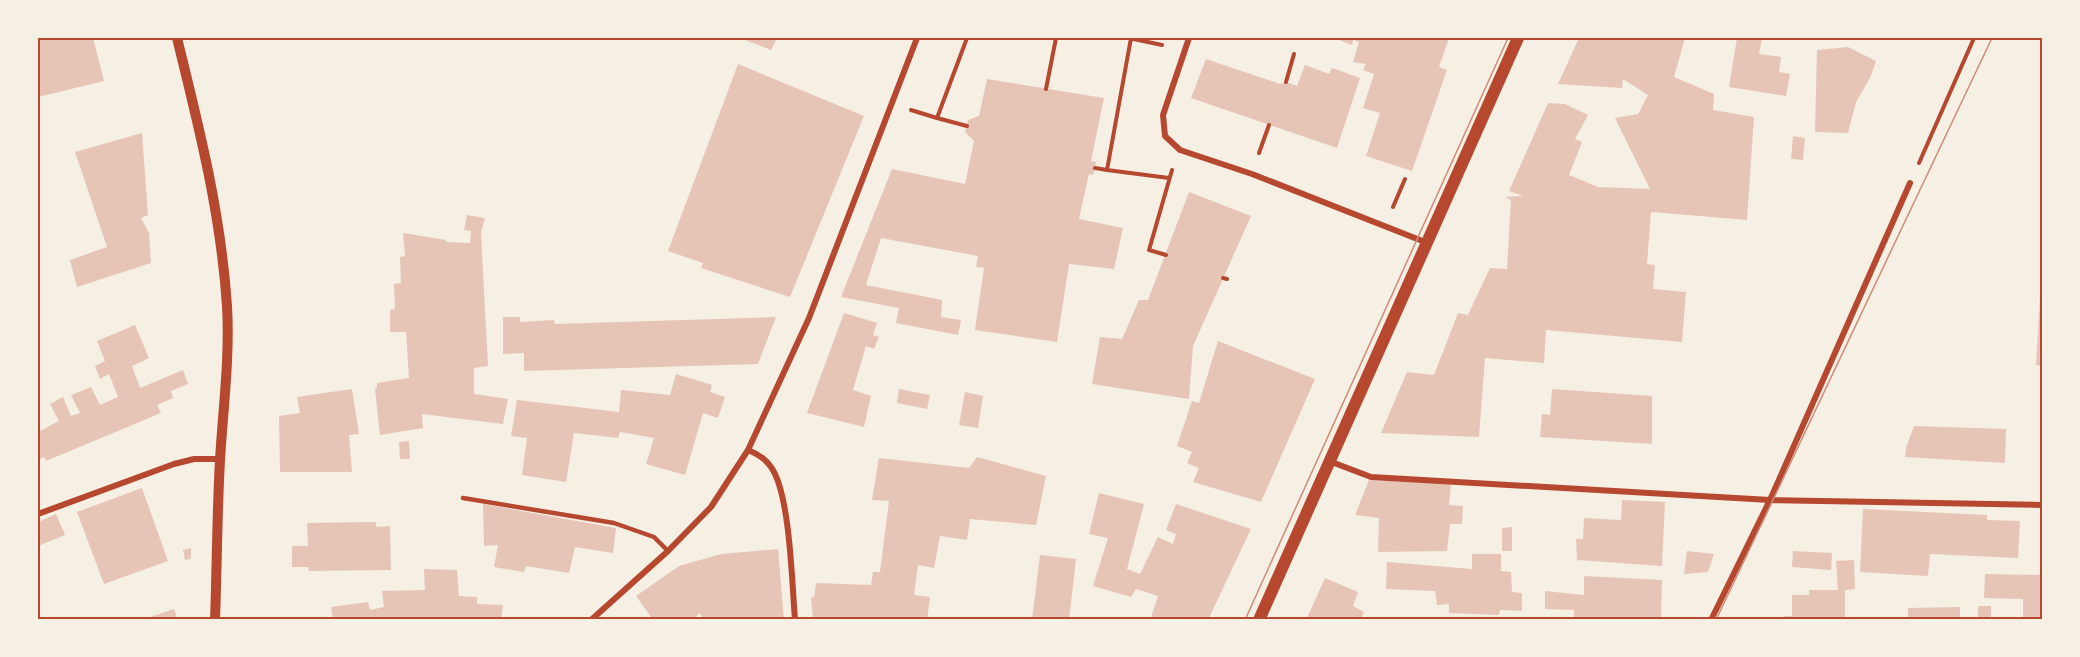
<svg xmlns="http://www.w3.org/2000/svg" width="2080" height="657" font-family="'DejaVu Sans',sans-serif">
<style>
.building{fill:#e6c5b7}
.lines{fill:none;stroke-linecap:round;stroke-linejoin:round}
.path{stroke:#b5482f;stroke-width:4}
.service{stroke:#b5482f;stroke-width:4.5}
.minor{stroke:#b5482f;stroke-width:6}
.tertiary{stroke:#b5482f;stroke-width:10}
.secondary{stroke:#b5482f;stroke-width:12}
.tram{stroke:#cf8b77;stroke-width:1.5}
.neatline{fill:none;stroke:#b5482f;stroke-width:2}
</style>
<rect width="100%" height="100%" fill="#f6efe4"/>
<!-- building -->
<path class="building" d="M46 38H93L104 81 38 97 40 104H38V40Z
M740 38H777L771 50Z
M1334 38H1449L1439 67 1447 70 1412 171 1366 156 1380 113 1363 108 1374 74 1363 70 1366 64 1353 62 1359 42 1353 40 1352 45Z
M1579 38H1685L1674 77 1714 94 1713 110 1754 117 1747 220 1651 212 1647 264 1655 265 1653 289 1686 292 1682 342 1546 330 1544 363 1485 358 1479 437 1381 433 1407 372 1434 375 1458 313 1468 315 1490 268 1507 269 1511 200 1505 197 1523 196 1509 191 1548 103 1565 104 1588 115 1575 139 1582 142 1569 175 1598 187 1650 189 1615 118 1638 114 1648 95 1623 79 1622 88 1558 84Z
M1737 38H1762L1759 54 1781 57 1779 72 1790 74 1786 96 1729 87Z
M1848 47 1876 61 1870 78 1856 102 1848 133 1815 132 1817 50Z
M1206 59 1280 84 1286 82 1297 86 1305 65 1329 74 1332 68 1360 78 1337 148 1191 98Z
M738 64 864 116 790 297 701 268 703 263 668 251Z
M987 79 1104 98 1091 161 1096 162 1095 168 1093 175 1089 174 1079 219 1123 228 1114 269 1069 264 1057 342 975 330 984 268 976 267 978 256 881 238 866 285 942 300 941 317 961 320 958 335 896 323 899 308 841 297 892 169 965 184 974 141 965 132 968 120 979 116Z
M142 133 148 215 141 218 149 233 151 263 77 287 70 260 107 247 75 152Z
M1793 136 1805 138 1803 160 1791 159Z
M1189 192 1251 216 1193 346 1189 399 1092 384 1100 337 1122 339 1139 300H1148Z
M467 215 485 218 481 233 488 366 474 368V394L508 399 503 424 422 414 423 428 380 435 375 389 377 388V383L409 378 406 332H390V310L395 309 394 284 401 283 400 257 405 256 403 233 446 240V242L470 243 471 231 464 230Z
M2041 281 2042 282V366L2036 365Z
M844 313 877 323 873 335 879 337 874 349 866 346 853 390 871 396 864 427 807 413Z
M503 317H520V322L554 320 555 324 776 317 758 364 524 371V353L503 354Z
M135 325 149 358 132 366 140 388 183 370 188 384 171 391 173 398 157 405 161 413 46 461 44 457 38 460V432L59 421 50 404 63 397 71 416 80 413 71 395 91 387 100 405 118 397 109 374 100 379 95 366 105 361 97 341Z
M1218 341 1315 379 1261 502 1193 482 1199 468 1187 463 1192 452 1177 446 1192 401 1199 403Z
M676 374 712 385 710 392 725 397 718 418 703 413 685 475 646 464 654 438 620 432 618 438 574 433 566 482 522 475 527 438 511 436 517 400 619 412 621 390 670 395Z
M352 389 359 434 349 435 352 472H280L279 416 300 413 297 397Z
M899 389 930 395 927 409 897 403Z
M1552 389 1652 396V444L1540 437 1542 414 1550 415Z
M965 392 983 396 978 428 959 425Z
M1914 426 2006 429 2005 463 1905 457 1906 448Z
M409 441 410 459H400L399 442Z
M977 457 1046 476 1036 525 970 519 967 540 940 536 934 568 918 565 914 595 930 597 927 620H813L811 597 814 598 816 583 871 585 873 572H880L889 501 872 500 879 458 969 468Z
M1369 480 1451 484 1449 505 1463 506 1462 524H1450L1447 551 1378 552 1379 518 1355 515Z
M142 488 168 561 104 584 77 512Z
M1099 493 1144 504 1127 569 1140 574 1158 537 1173 544 1176 534 1166 530 1176 504 1251 529 1208 620H1150L1158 596 1136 589 1131 597 1093 586 1108 538 1089 534Z
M1622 500 1665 502 1662 566 1577 560 1576 539H1583L1584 518 1621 520Z
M483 504 616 528 613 553 575 547 569 573 526 566 524 572 494 567 498 545 484 546Z
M1863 509 1987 515V520L2020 521 2018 558 1930 554 1928 576 1860 572Z
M56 514 65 535 38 546V522Z
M376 522V527L390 526 391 570 309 571 308 567H292V546H308L307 523Z
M1512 527V551H1502V528Z
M191 548V559L185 560 183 550Z
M778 549 784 620H704L700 613 692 620H653L636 596 679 566 721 554Z
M1687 551 1714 554 1708 572 1684 574Z
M1793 551 1832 553 1831 570 1792 567Z
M1472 554H1501V571L1511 572 1512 592 1522 593V611L1500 610 1499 615 1449 613V604L1437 605 1435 591 1386 589 1387 562 1472 569Z
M1040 555 1076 559 1069 620H1032Z
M1854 560 1855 589 1845 590V620H1784V616H1792V595H1809V590H1838L1836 561Z
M424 569 457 570 459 596 477 597V604L503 605 501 620H333L331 607 368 602 370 610 384 607 382 591 425 590Z
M1985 574 2040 575 2042 620H2023V599L1984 598Z
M1584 576 1662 580 1661 620H1574V610L1545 609V591L1584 595Z
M1325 578 1358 592 1353 606 1364 612 1361 620H1306Z
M1978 606H1991V620H1978Z
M1960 607V620H1908V608Z
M174 609 178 620H144V619Z"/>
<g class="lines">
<!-- path -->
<path class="path" d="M1129 38 1162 45
M1131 38 1107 170 1169 178
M1286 82 1294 54
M1046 89 1056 38
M911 110 937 118 967 38
M937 118 967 126
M1259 153 1269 125
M1919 163 1974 38
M1095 168 1107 170
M1393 207 1405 179
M1166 255 1149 250 1172 170
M1223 278 1227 279"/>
<!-- service -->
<path class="service" d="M463 498 614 523 654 537 668 551"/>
<!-- minor -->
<path class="minor" d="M1189 38 1163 115 1165 136 1180 150 1252 174 1425 242
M748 450C760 455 769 461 775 474 790 505 792 583 795 620
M1329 461 1371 477 1770 500 2042 505
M38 514 174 464 194 459H220
M591 620 668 551 711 507 748 450 809 318 917 38
M1711 620 1770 500 1910 183"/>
<!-- tertiary -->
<path class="tertiary" d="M177 38C199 127 221 214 227 306 230 357 223 409 220 460 217 513 217 566 215 620"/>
<!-- secondary -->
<path class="secondary" d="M1259 620 1518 38"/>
<!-- tram -->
<path class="tram" d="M1245 620 1508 38
M1716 620 1992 38"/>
</g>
<!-- border -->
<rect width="2080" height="657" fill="none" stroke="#f6efe4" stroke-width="78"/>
<rect x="39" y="39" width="2002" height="579" class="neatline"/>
</svg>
